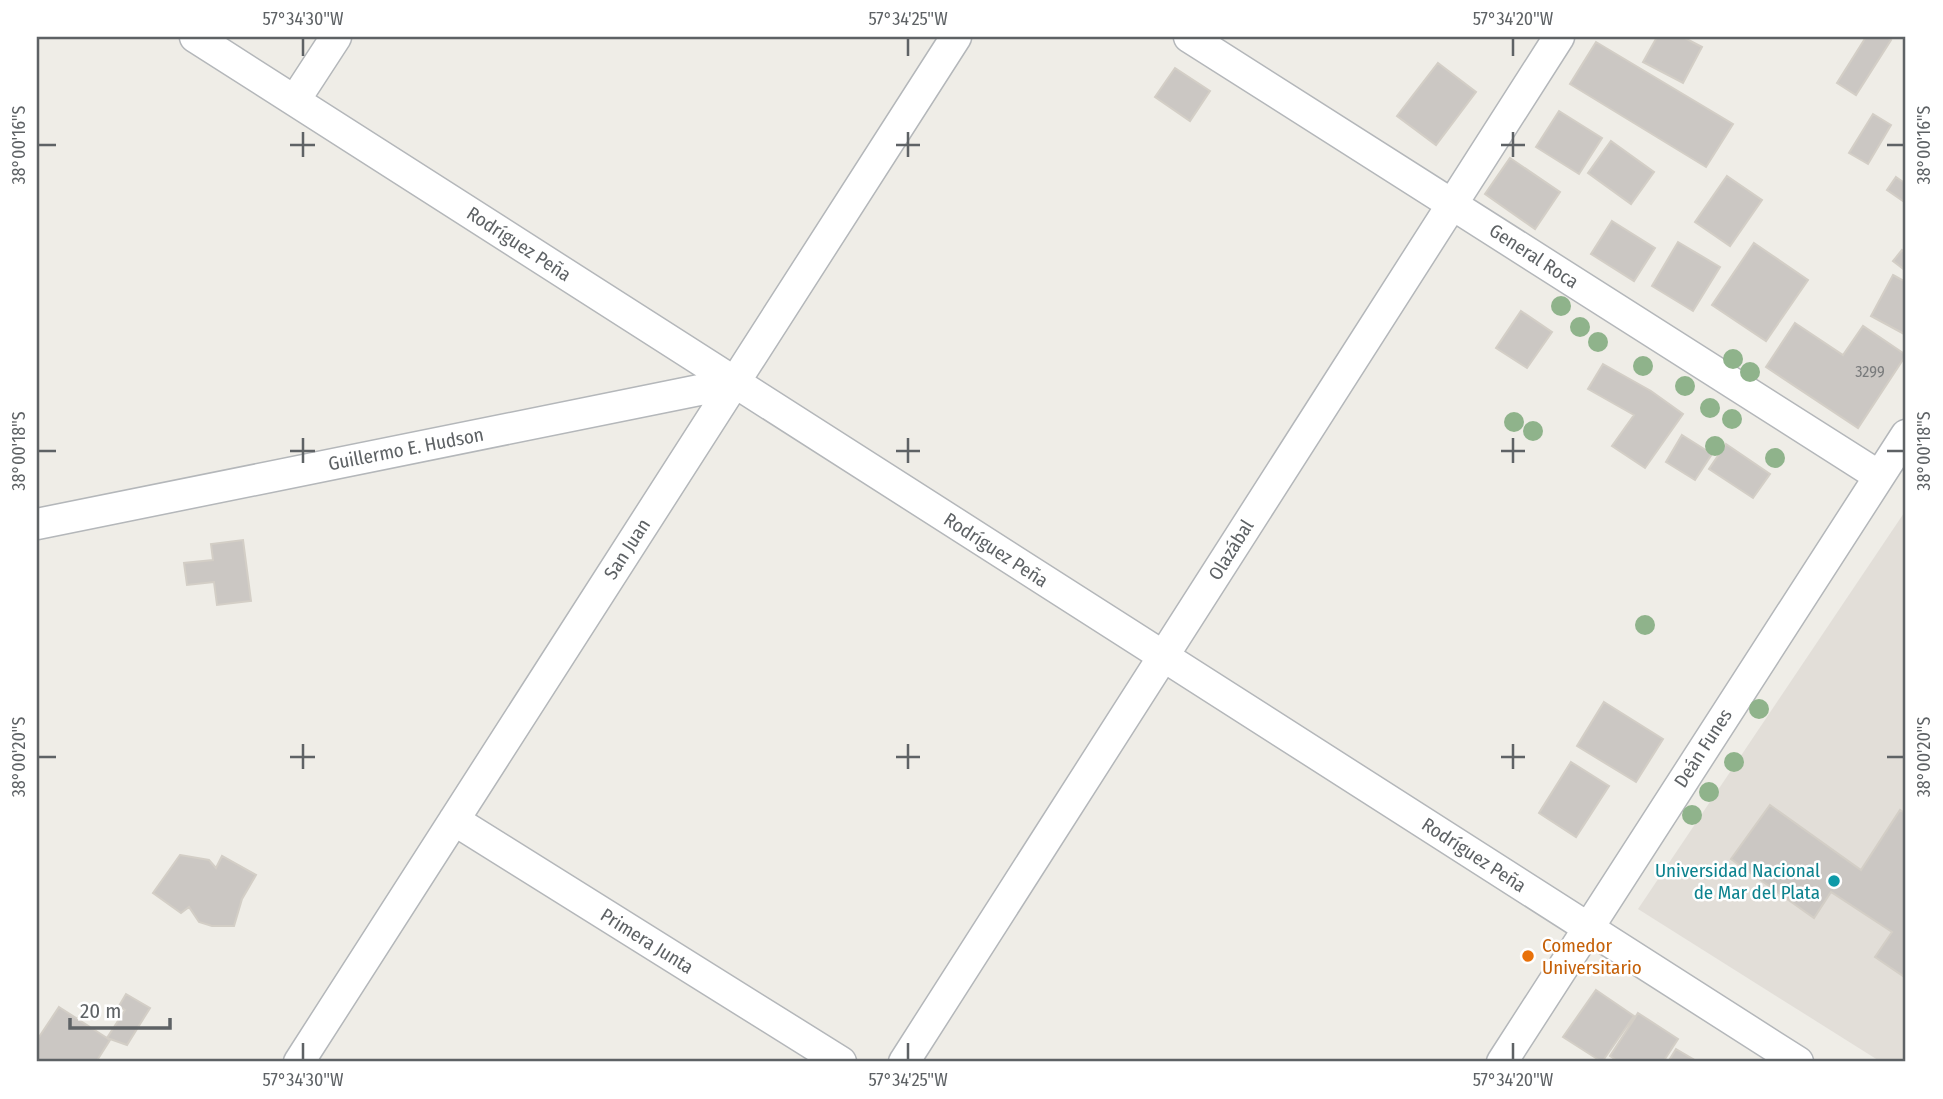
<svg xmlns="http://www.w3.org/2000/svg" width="1943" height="1099" font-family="'Fira Sans Condensed',sans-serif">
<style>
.education{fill:#e2ded8}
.building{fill:#cbc7c3;stroke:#d3cec6;stroke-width:2}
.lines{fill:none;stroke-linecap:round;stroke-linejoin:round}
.minor-casing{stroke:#b4b7ba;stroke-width:33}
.minor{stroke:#fff;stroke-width:30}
.tree{fill:#8fb38b}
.ticks{fill:none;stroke:#5e6265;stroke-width:2.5}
.culture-dot{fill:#0f9aa8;stroke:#fff;stroke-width:2.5}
.food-dot{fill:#e8710a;stroke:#fff;stroke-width:2.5}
.labels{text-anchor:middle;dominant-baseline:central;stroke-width:5;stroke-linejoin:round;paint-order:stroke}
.number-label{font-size:16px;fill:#797b7c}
.street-label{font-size:19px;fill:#5e6265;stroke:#fff}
.culture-label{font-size:19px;fill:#0d838f;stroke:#fff;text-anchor:end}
.food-label{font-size:19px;fill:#c56008;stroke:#fff;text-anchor:start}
.neatline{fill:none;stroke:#5e6265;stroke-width:2.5}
.ticks-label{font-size:18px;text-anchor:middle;fill:#5e6265}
</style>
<rect width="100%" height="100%" fill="#efede7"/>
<!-- education -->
<path class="education" d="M1906 510V1062H1881L1638 909Z"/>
<!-- building -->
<path class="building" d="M1657 37H1683L1702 47 1683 83 1643 62Z
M1866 37H1886L1891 40 1856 95 1837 83Z
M1596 42 1733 124 1706 167 1570 84Z
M1438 63 1476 92 1436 145 1397 116Z
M1175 68 1210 91 1190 121 1155 97Z
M1559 111 1602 138 1579 174 1536 147Z
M1873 114 1891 125 1868 164 1849 153Z
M1611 141 1654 172 1631 204 1588 173Z
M1510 158 1560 192 1535 229 1485 194Z
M1727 176 1762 200 1730 246 1695 222Z
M1896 177 1906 184V203L1887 190Z
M1612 221 1655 248 1634 281 1591 254Z
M1678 242 1720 267 1693 311 1652 286Z
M1754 243 1808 280 1766 341 1712 305Z
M1902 250 1906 253V271L1893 261Z
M1893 275 1906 282V335L1871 316Z
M1521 311 1552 332 1527 368 1496 348Z
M1795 323 1843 355 1863 326 1906 355 1858 428 1766 367Z
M1603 364 1651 391 1683 414 1645 468 1612 446 1634 415 1588 389Z
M1682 435 1712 454 1695 480 1666 462Z
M1726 444 1770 474 1753 498 1709 469Z
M243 540 251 601 217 605 214 582 187 585 184 563 213 560 211 544Z
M1604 702 1663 739 1636 782 1577 746Z
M1571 762 1609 786 1576 837 1539 813Z
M1770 805 1861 870 1900 810 1906 814V978L1875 957 1892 932 1831 892 1814 918 1731 859Z
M180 855 209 860 216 868 222 856 256 875 242 899 234 926H212L199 922 189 907 181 913 153 893Z
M1596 990 1634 1016 1602 1062 1563 1037Z
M126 994 150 1008 127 1045 107 1038 125 1010 119 1006Z
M59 1007 110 1040 96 1062H37V1040Z
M1638 1013 1678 1039 1663 1062H1619L1610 1056Z
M1676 1049 1698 1062H1668Z"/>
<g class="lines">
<defs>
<path id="minor" d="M195 37 1798 1062
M1189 37 1879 476
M295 100 336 37
M37 524 734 383
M454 820 841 1062
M299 1062 956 37
M904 1062 1559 37
M1502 1062 1906 435"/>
</defs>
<!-- minor casing -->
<use href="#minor" class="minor-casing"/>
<!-- minor -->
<use href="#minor" class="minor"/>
</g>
<!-- trees -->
<g class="tree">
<circle cx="1561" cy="306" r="10"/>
<circle cx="1580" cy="327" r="10"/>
<circle cx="1598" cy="342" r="10"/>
<circle cx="1733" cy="359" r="10"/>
<circle cx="1643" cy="366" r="10"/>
<circle cx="1750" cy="372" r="10"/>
<circle cx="1685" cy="386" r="10"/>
<circle cx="1710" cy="408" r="10"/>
<circle cx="1732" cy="419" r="10"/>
<circle cx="1514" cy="422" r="10"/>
<circle cx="1533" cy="431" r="10"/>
<circle cx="1715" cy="446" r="10"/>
<circle cx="1775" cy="458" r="10"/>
<circle cx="1645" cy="625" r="10"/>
<circle cx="1759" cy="709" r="10"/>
<circle cx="1734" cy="762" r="10"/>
<circle cx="1709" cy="792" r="10"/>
<circle cx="1692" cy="815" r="10"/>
</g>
<!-- ticks -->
<path class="ticks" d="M303 38V56M908 38V56M1513 38V56M303 132V157M908 132V157M1513 132V157M38 145H56M290 145H315M896 145H920M1501 145H1525M1887 145H1904M303 438V463M908 438V463M1513 438V463M38 451H56M290 451H315M896 451H920M1501 451H1525M1887 451H1904M303 744V769M908 744V769M1513 744V769M38 757H56M290 757H315M896 757H920M1501 757H1525M1887 757H1904M303 1043V1060M908 1043V1060M1513 1043V1060"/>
<!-- markers -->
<circle class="culture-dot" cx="1834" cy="881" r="7"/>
<circle class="food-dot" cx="1528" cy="956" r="7"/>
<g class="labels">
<!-- number labels -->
<g class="number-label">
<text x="1870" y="371">3299</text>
</g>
<!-- street labels -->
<g class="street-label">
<text transform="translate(519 244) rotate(33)">Rodríguez Peña</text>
<text transform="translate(1534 256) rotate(33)">General Roca</text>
<text transform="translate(406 449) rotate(-11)">Guillermo E. Hudson</text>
<text transform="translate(627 549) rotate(-57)">San Juan</text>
<text transform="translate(996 550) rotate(33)">Rodríguez Peña</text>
<text transform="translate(1231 550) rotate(-58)">Olazábal</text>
<text transform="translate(1703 748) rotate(-57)">Deán Funes</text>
<text transform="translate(1474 855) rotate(33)">Rodríguez Peña</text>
<text transform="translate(647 941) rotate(32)">Primera Junta</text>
</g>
<!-- culture labels -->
<g class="culture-label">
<text x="1820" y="870">Universidad Nacional<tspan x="1820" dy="22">de Mar del Plata</tspan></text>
</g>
<!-- food labels -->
<g class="food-label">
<text x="1542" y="945">Comedor<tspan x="1542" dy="22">Universitario</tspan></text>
</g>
</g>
<!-- border -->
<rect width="1943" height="1099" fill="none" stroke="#ffffff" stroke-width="77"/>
<!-- scale -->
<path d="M70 1018v10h100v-10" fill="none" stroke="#5e6265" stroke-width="3.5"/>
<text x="80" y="1018" font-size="21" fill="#5e6265" stroke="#ffffff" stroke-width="5" paint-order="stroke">20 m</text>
<rect x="38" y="38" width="1866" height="1022" class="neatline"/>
<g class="ticks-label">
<text x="303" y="25">57°34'30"W</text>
<text x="908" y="25">57°34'25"W</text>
<text x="1513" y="25">57°34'20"W</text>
<text transform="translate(19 145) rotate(-90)" y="6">38°00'16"S</text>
<text transform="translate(1924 145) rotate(-90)" y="6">38°00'16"S</text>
<text transform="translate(19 451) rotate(-90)" y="6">38°00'18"S</text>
<text transform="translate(1924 451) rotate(-90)" y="6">38°00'18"S</text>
<text transform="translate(19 757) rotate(-90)" y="6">38°00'20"S</text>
<text transform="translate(1924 757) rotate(-90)" y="6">38°00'20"S</text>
<text x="303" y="1086">57°34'30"W</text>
<text x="908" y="1086">57°34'25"W</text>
<text x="1513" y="1086">57°34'20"W</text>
</g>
</svg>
